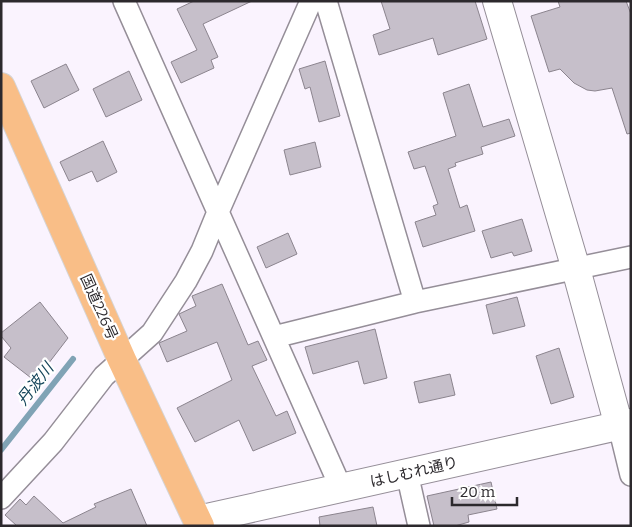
<svg xmlns="http://www.w3.org/2000/svg" width="632" height="527" font-family="Bitter,'Noto Sans JP',serif">
<style>
.lines{fill:none;stroke-linecap:round;stroke-linejoin:round}
.stream{stroke:#80a3b5;stroke-width:6}
.building{fill:#c6bfca;stroke:#8b848e}
.street-casing{stroke:#958e98;stroke-width:24}
.secondary-casing{stroke:#958e98;stroke-width:30}
.highway-casing{stroke:#d5d4d5;stroke-width:30}
.street{stroke:#fff;stroke-width:21}
.secondary{stroke:#fff;stroke-width:28}
.highway{stroke:#f9be87;stroke-width:28}
.labels{text-anchor:middle;dominant-baseline:central;stroke-width:4.5;stroke-linejoin:round;paint-order:stroke}
.street-label{font-size:15px;fill:#2c292d;stroke:#fff}
.water-label{font-size:16px;font-style:italic;fill:#16465b;stroke:#fff}
</style>
<rect width="100%" height="100%" fill="#faf3fe"/>
<g class="lines">
<!-- stream -->
<path class="stream" d="M1 450 73 359"/>
</g>
<!-- building -->
<path class="building" d="M194 1H252L203 24 218 57 211 60 214 68 181 83 171 62 197 50 177 9Z
M381 1H475L487 39 438 55 433 38 379 55 373 35 390 29Z
M558 1H626L631 14V133L627 134 612 88 595 91 587 90 574 83 560 69 549 72 531 16 560 7Z
M325 61 340 116 319 122 310 87 305 89 299 69Z
M66 64 79 90 44 108 31 81Z
M129 71 142 100 106 117 93 89Z
M469 84 483 127 509 119 515 136 481 147 483 154 455 163 456 166 448 169 460 208 467 205 475 231 423 247 415 222 436 215 433 206 438 204 425 166 414 169 408 152 456 136 443 93Z
M103 141 117 172 97 182 92 171 69 181 60 162Z
M315 142 321 167 290 175 284 150Z
M522 219 532 251 514 256 512 252 491 258 482 231Z
M288 233 297 254 266 268 257 247Z
M222 284 248 345 258 341 267 360 252 366 276 416 287 411 296 433 253 451 239 420 195 442 177 408 232 380 217 342 167 362 159 343 187 331 179 314 196 306 192 296Z
M517 297 525 326 493 334 486 305Z
M40 302 68 338 35 381 4 357 11 348 1 336V333Z
M375 329 387 378 364 384 358 361 313 374 305 347Z
M559 348 574 397 551 404 536 356Z
M450 374 455 395 419 403 414 382Z
M491 482 497 509 468 515 469 522 455 526H434L427 496Z
M131 489 147 526H17L5 515 20 499 26 505 34 496 63 523 96 507 94 504Z
M373 507 377 526H320L319 517Z"/>
<g class="lines">
<defs>
<path id="street" d="M124 1 341 488
M326 1 415 302
M274 337 415 302 631 257
M619 426 631 475
M407 473 419 526
M1 498 53 442 104 376 152 333 186 281 202 251 218 212 311 1"/>
<path id="secondary" d="M497 1 576 269 619 426
M198 520 631 423"/>
<path id="highway" d="M1 87 122 360 200 526"/>
</defs>
<!-- street casing -->
<use href="#street" class="street-casing"/>
<!-- secondary casing -->
<use href="#secondary" class="secondary-casing"/>
<!-- highway casing -->
<use href="#highway" class="highway-casing"/>
<!-- street -->
<use href="#street" class="street"/>
<!-- secondary -->
<use href="#secondary" class="secondary"/>
<!-- highway -->
<use href="#highway" class="highway"/>
</g>
<g class="labels">
<!-- street labels -->
<g class="street-label">
<text transform="translate(99 307) rotate(66)">国道226号</text>
<text transform="translate(414 472) rotate(-13)">はしむれ通り</text>
</g>
<!-- water labels -->
<g class="water-label">
<text transform="translate(35 384) rotate(-52)">丹波川</text>
</g>
</g>
<!-- border -->
<rect width="632" height="527" fill="none" stroke="#2c292d" stroke-width="5"/>
<!-- scale -->
<path d="M452 497v8h65v-8" fill="none" stroke="#2c292d" stroke-width="2.5"/>
<text x="460" y="497" font-size="15" fill="#2c292d" stroke="#ffffff" stroke-width="4" paint-order="stroke">20 m</text>
</svg>
